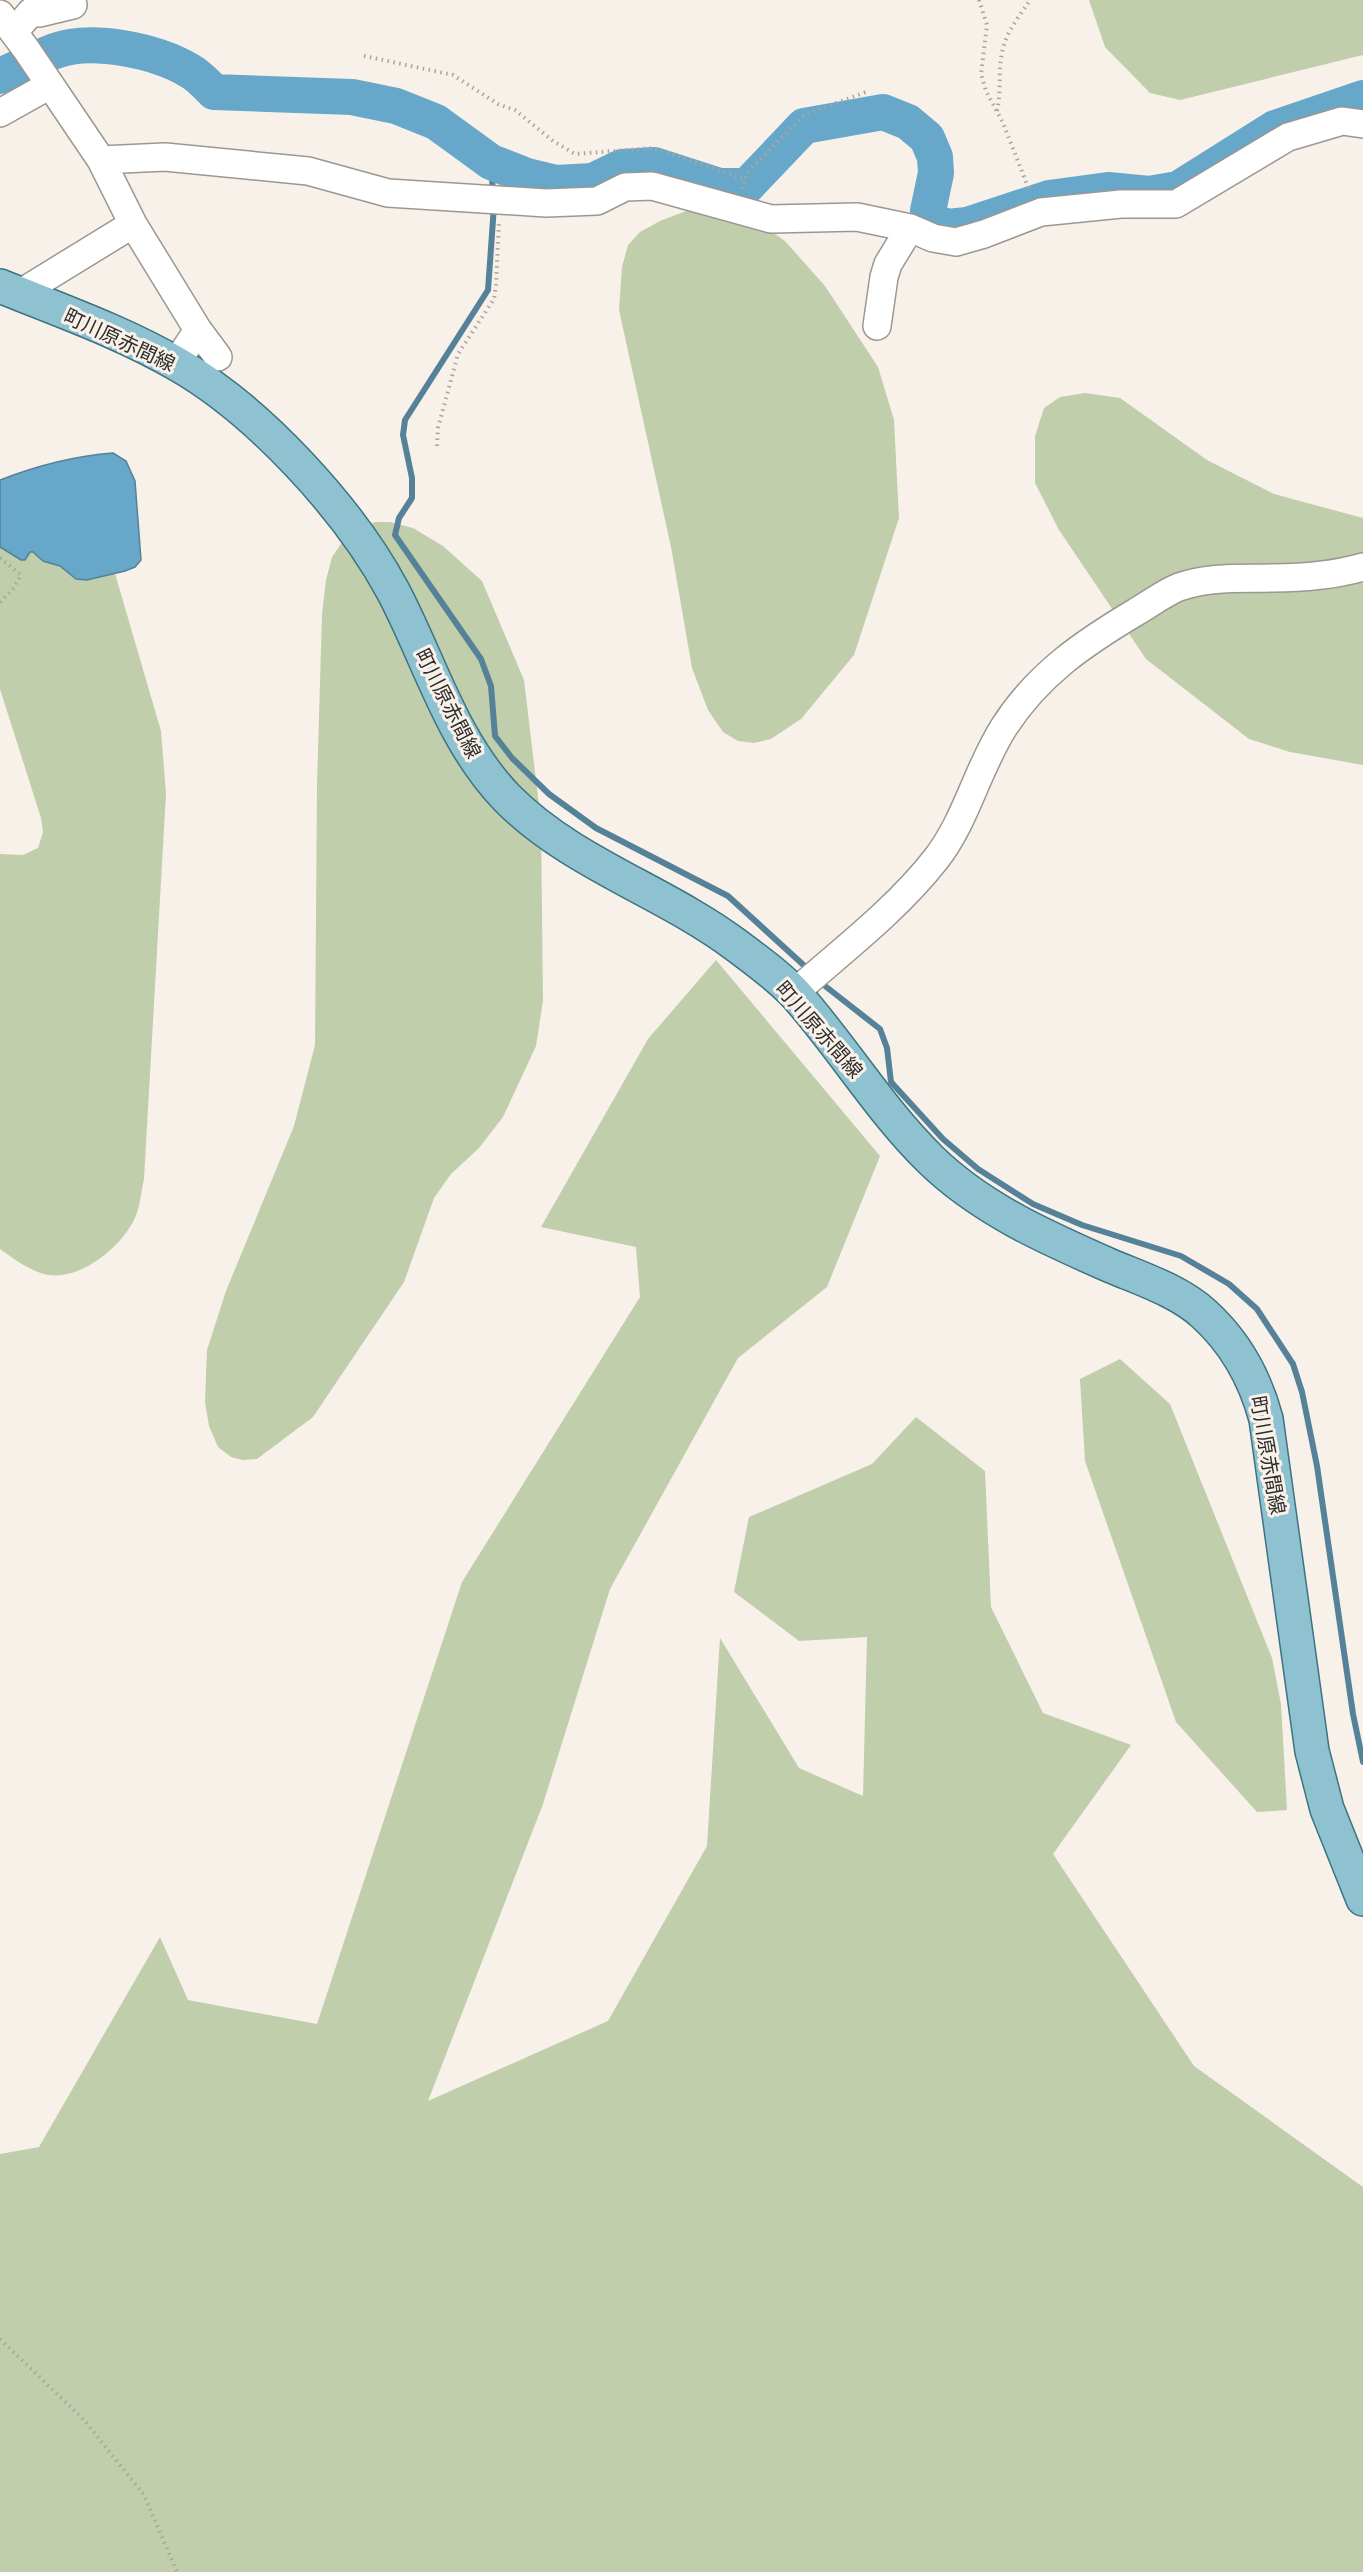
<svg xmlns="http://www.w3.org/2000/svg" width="1363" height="2572" font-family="'Exo 2','Noto Sans JP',sans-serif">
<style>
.green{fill:#c1ceab}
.water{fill:#67a7c9;stroke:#568299;stroke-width:1.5}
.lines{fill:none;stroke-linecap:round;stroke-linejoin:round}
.stream{stroke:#568299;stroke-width:6}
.river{stroke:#67a7c9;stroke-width:36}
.minor-casing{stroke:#9c9791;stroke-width:30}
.major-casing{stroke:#3d7381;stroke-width:36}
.path{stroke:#a9a5a0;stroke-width:4;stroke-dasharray:1.5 4.5;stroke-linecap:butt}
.minor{stroke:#fff;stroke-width:27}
.major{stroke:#8fc2d0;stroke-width:33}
.labels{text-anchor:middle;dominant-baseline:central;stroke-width:6;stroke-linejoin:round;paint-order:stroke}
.street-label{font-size:20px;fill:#2f2c2a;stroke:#f7f1ea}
</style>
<rect width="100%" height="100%" fill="#f7f1ea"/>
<!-- green -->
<path class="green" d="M1089 0H1363V55L1180 100 1150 93 1105 47Z
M709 208 747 215 785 241 825 286 878 367 894 420 899 518 854 655 801 719 771 739 754 743 738 741 723 732 708 710 692 668 671 547 619 310 622 267 628 245 640 232 660 221 686 211Z
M1085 393 1120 398 1207 460 1274 494 1363 518V765L1290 752 1249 739 1146 659 1059 530 1035 483V436L1044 408 1060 397Z
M0 513 109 553 161 731 166 794 144 1179C141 1192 140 1209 134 1220 120 1248 78 1283 44 1274 27 1269 14 1259 0 1249V854L23 855 38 848 43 832 41 818 0 689Z
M375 522H390L413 528 443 546 482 581 524 680 541 822 543 1001 536 1046 503 1117 479 1148 451 1174 434 1198 404 1282 313 1417 257 1459 243 1460 231 1457 218 1447 209 1426 205 1402 207 1350 226 1291 294 1126 315 1045 317 786 322 614 326 580 332 557 343 541 355 530Z
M716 960 880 1156 827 1287 738 1358 610 1589 543 1804 428 2101 608 2021 707 1846 720 1638 799 1768 863 1796 867 1637 799 1641 734 1592 749 1517 872 1464 916 1417 985 1471 991 1607 1043 1713 1131 1745 1053 1854 1194 2066 1363 2187V2572H0V2154L39 2147 160 1937 188 2000 317 2024 462 1582 640 1297 636 1247 541 1227 648 1039Z
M1120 1359 1170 1404 1272 1658 1281 1704 1287 1810 1257 1812 1176 1722 1085 1461 1080 1379Z"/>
<!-- water -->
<path class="water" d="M113 453 126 461 135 481 141 560 135 567 125 571 87 580 76 579 60 566 43 561 33 552H30L25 560H21L0 547V480C36 466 74 456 113 453Z"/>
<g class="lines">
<!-- stream -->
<path class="stream" d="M491 162 493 193
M494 206 488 290 405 420 403 435 412 478V498L399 518 395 535 481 659 491 686 495 736 512 758 549 794 596 828 728 896 809 970
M820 982 880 1029 887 1048 891 1082 943 1139 978 1169 1033 1204 1082 1225 1181 1256 1229 1284 1257 1309 1293 1364 1302 1392 1317 1466 1353 1714 1363 1762"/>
<!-- river -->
<path class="river" d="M0 76C19 68 36 58 55 51 92 37 157 51 190 71 199 76 207 85 214 92L352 97 396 106 436 122 491 162 527 176 556 183 593 181 622 167 654 165 719 186H747L804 126 883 112 908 122 927 138 935 157 936 173 928 211 934 222 948 227 967 225 1049 198 1108 190 1149 194 1178 189 1275 128 1363 98"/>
<defs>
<path id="minor" d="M0 14 26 49 101 160 133 224 198 330 176 363
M14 32 31 12 40 13 73 5
M0 113 50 85
M101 160 165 157 308 171 388 193 546 203 597 201 625 187 652 186 771 219 857 217 910 228 933 238 956 242 984 234 1041 212 1121 204H1176L1288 137 1342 121 1363 124
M19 294 133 224
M877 326 884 277 888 264 910 228
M198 330 218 357
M794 993C842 951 896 910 936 859 967 819 977 769 1004 727 1038 674 1084 643 1136 612 1150 604 1164 593 1179 587 1211 576 1241 579 1273 578 1303 578 1335 575 1363 567"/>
<path id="major" d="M0 286C59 310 122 332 177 364 258 410 349 509 393 591 430 661 451 740 507 798 571 863 664 891 736 945 756 960 780 977 797 996 843 1048 880 1110 930 1159 981 1209 1047 1238 1111 1266 1142 1279 1179 1291 1204 1314 1236 1343 1255 1378 1266 1419L1312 1751 1327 1809 1363 1899"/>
</defs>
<!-- minor casing -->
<use href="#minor" class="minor-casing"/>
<!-- major casing -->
<use href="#major" class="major-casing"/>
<!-- path -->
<path class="path" d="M979 0 987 25 981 74 986 91 1003 123 1030 192
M364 56 453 75 498 104 515 110 553 141 575 154 653 148 745 179
M997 111C1002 89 997 66 1004 45 1008 30 1021 14 1030 0
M742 189 747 173 804 115 866 92
M437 446 438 428 458 354 494 299 496 285 499 221
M0 558 21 575 13 589 0 602
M0 2339 84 2420 144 2495 177 2572"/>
<!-- minor -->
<use href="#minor" class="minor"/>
<!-- major -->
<use href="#major" class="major"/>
</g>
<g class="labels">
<!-- street labels -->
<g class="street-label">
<text transform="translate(120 339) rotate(25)">町川原赤間線</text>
<text transform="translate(449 703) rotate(63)">町川原赤間線</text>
<text transform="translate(820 1029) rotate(49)">町川原赤間線</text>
<text transform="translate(1269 1455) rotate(80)">町川原赤間線</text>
</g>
</g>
</svg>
